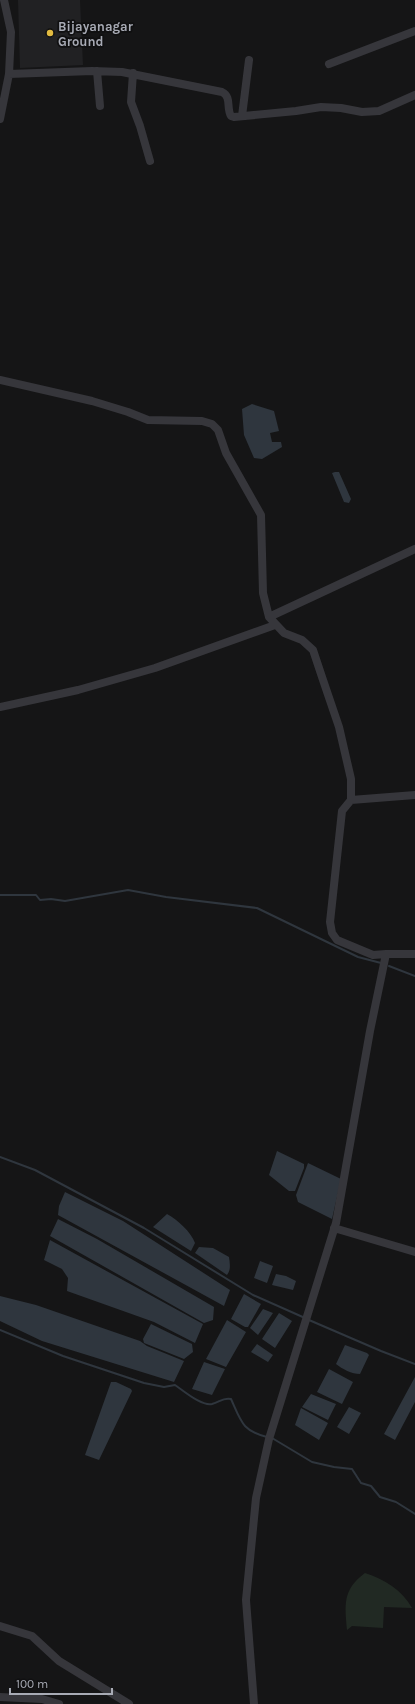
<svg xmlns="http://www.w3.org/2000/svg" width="415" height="1704" font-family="Karla,sans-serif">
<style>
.built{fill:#212123}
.green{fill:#212923}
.water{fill:#2f363e}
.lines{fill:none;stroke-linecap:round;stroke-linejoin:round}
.stream{stroke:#2f363e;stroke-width:2}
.minor{stroke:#36363b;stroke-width:8}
.poi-dot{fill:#e2bb41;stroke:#101011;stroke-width:1.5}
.labels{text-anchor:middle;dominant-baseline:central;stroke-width:3.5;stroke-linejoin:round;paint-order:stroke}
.poi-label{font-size:13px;font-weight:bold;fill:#a8abb5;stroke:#101011;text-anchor:start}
</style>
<rect width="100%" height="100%" fill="#151516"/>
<!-- built -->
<path class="built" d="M18 0H80L83 65 20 68Z"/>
<!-- green -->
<path class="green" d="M365 1573C384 1579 402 1590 412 1608L384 1607 383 1628 352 1626 347 1630C345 1605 342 1590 365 1573Z"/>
<!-- water -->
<path class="water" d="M252 404 274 411 279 431 270 433 272 442H281L282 447 262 459 254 458 244 435 242 409Z
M335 472H339L351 499 349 503 344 502 332 473Z
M277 1151 304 1164V1168L295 1191H289L269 1175Z
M308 1163 341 1179 332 1219 298 1202 296 1195Z
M65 1192 123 1221 230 1290 224 1306 58 1215 59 1206Z
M167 1214C178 1220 191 1232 195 1243L191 1251 153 1227Z
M58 1219 97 1239 214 1307 213 1320 204 1323 50 1236Z
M50 1240 203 1324 195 1343 154 1322 67 1291 68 1278 62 1269 44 1260Z
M199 1247 213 1248 229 1257C230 1264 231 1270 227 1275L195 1253Z
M260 1261 273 1266 267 1283 254 1278Z
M276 1274 286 1276 296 1281 293 1290 272 1285Z
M244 1294 261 1304 248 1327H245L231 1319Z
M0 1296 36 1305 140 1341 147 1346 184 1361 174 1382 42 1341 0 1321Z
M263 1309 273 1313 258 1335 250 1328Z
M279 1313 292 1321 275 1348 262 1339Z
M227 1320 246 1332 226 1367 206 1359Z
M151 1324 192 1344 193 1352 184 1359 144 1343 143 1339Z
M257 1344 273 1355 268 1362 251 1352Z
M345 1345 367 1353 369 1355 360 1374C352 1374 342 1369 336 1364Z
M204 1362 225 1369 212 1395 192 1389Z
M329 1369 353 1382 342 1404 317 1392Z
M415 1377V1402L395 1440 384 1434Z
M111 1382H116L131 1389 132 1391 99 1460 85 1455Z
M311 1394 336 1404 328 1420 302 1407Z
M349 1407 361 1413 349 1434 337 1427Z
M301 1408 328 1423 319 1440 295 1425Z"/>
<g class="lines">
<!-- stream -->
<path class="stream" d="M0 895H36L40 900 51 899 65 901 128 890 166 897 257 908 358 957 381 963
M389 966 415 976
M0 1157 35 1170 144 1228 253 1295 305 1318
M309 1320 381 1351 415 1364
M0 1330 63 1356 144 1383 164 1387 175 1385C184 1391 201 1406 212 1404 220 1402 223 1397 231 1399 241 1421 242 1431 267 1437
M272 1438 312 1462 334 1467 352 1469 361 1483 371 1486 380 1497 396 1502 415 1514"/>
<!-- minor -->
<path class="minor" d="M329 64 415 31
M97 71 100 106
M133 73 131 102 140 126 150 161
M9 74 92 71 122 72 222 92C232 97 226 108 231 116L234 117 296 111 321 107 341 108 362 112 379 111 415 95
M242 116 249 60
M0 119 9 74 11 32 4 0
M0 380 92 401 128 412 148 420 202 421 212 424 218 430 226 453 261 515 263 593 269 617 284 633 302 640 313 650 322 677 339 727 351 779V800L342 811 330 922 332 933 337 940 373 955 386 954 370 1031 336 1223 269 1439 256 1498 246 1600 254 1704
M269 617 415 549
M0 707 78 690 155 668 275 625
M351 800 415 795
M386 954H415
M334 1228 415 1252
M0 1626 32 1636 59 1661 129 1704
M0 1697 42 1699 59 1704"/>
</g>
<!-- markers -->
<circle class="poi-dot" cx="50" cy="33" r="4"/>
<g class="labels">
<!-- poi labels -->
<g class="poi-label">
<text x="58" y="26">Bijayanagar<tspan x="58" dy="15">Ground</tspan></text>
</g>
</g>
<!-- scale -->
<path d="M10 1688v6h102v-6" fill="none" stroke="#a8abb5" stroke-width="2"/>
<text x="16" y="1688" font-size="12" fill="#a8abb5" stroke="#101011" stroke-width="3" paint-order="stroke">100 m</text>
</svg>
